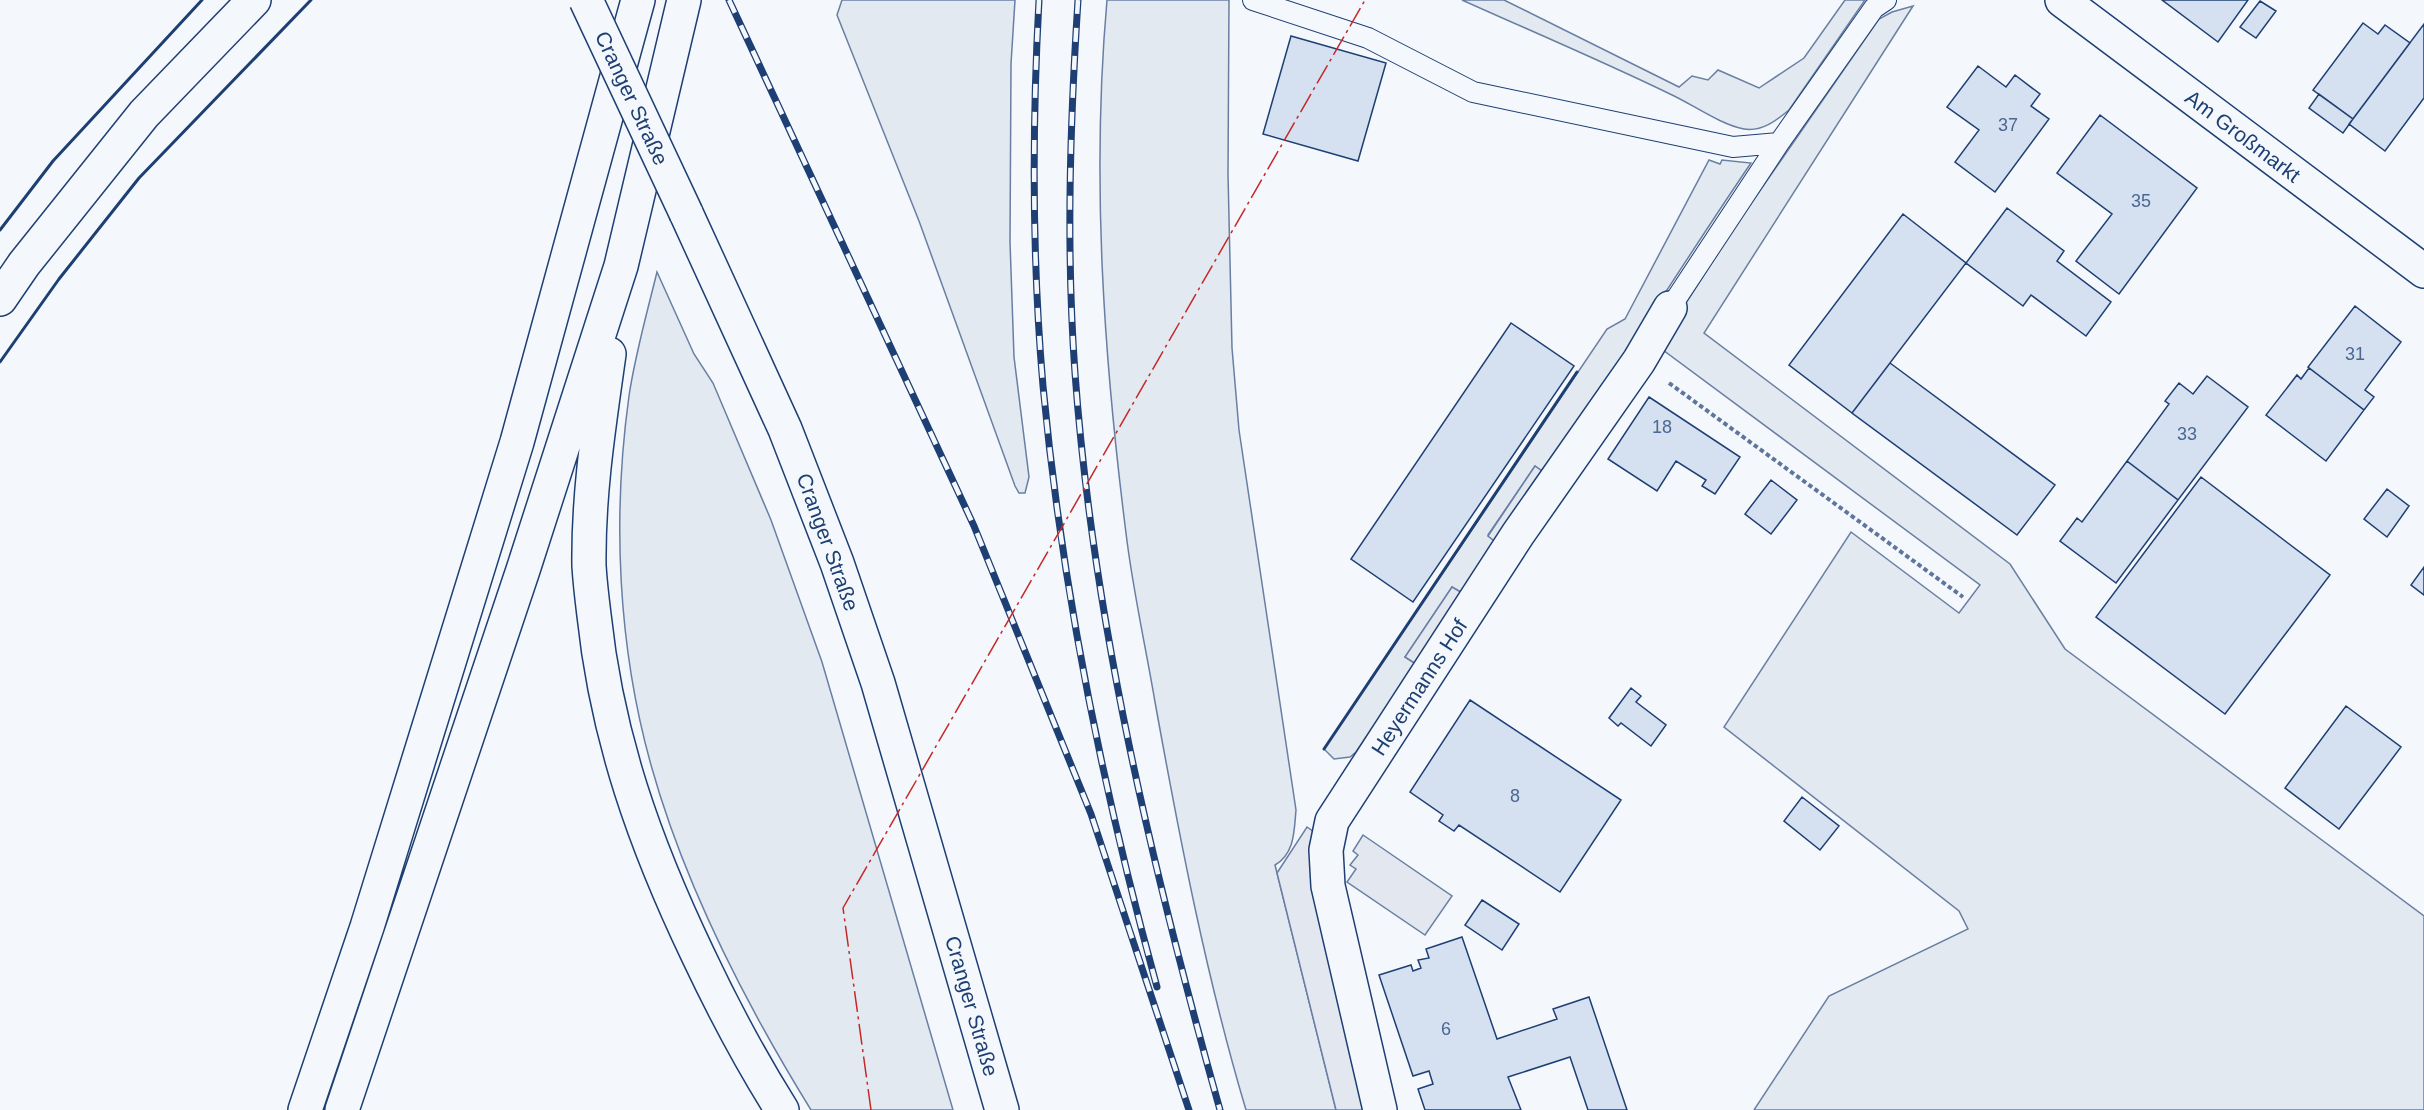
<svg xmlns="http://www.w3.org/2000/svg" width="2424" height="1110" font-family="Arial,sans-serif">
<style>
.green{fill:#e3e9f0;stroke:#687fa3;stroke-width:1.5}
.parking{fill:#e3e8f0;stroke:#687fa3;stroke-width:1.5}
.building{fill:#d5e0f0;stroke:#1d3f73;stroke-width:1.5}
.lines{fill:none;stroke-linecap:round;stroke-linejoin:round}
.service-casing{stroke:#1d3f73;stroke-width:22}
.minor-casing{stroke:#1d3f73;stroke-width:36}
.tertiary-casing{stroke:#1d3f73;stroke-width:36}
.motorway-casing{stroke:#1d3f73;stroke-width:36}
.path{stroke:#5e769c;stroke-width:4;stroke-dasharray:4.5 3;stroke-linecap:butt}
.service{stroke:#f4f7fb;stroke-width:20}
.minor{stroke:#f4f7fb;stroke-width:33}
.tertiary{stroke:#f4f7fb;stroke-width:33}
.motorway{stroke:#f4f7fb;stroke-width:33}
.rail-casing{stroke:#1d3f73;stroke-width:7}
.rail{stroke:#f4f7fb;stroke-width:4.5;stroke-dasharray:14;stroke-linecap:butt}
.tertiary-bridge-casing{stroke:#1d3f73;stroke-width:36;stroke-linecap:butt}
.tertiary-bridge{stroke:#f4f7fb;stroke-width:33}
.wall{stroke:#1d3f73;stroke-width:3}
.power{stroke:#c62828;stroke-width:1.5;stroke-dasharray:21 4.5 3 4.5;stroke-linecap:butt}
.labels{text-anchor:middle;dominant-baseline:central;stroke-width:4.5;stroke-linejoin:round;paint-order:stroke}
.number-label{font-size:18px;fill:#4b6792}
.street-label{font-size:21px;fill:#1d3f73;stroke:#f4f7fb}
</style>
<rect width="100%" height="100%" fill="#f4f7fb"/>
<!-- green -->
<path class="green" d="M842 0H1015L1011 64 1010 242 1014 357 1029 477 1025 493H1019L1015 486 919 221 837 15Z
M1107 0H1229L1228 174 1232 348 1239 430 1296 810C1294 831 1295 853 1275 865L1336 1110H1246C1206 976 1180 840 1155 702 1146 649 1134 595 1127 541 1104 362 1091 180 1107 0Z
M1462 0H1504L1679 87 1692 76 1708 80 1718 70 1759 88 1804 58 1845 0H1865L1789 110C1777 120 1762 132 1744 129 1721 125 1692 104 1670 94 1602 61 1531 31 1462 0Z
M1913 6 1704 333 2010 564 2065 649 2424 916V1110H1754L1829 996 1968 929 1959 911 1724 727 1851 532 1959 613 1980 585 1663 350 1679 314 1734 228 1879 19 1892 12Z
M1709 160 1720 164 1722 160 1751 163C1681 266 1616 371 1546 474L1535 466 1488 535 1498 544 1464 594 1452 587 1405 657 1416 664 1356 752 1350 757 1334 759 1324 749 1607 329 1625 319Z
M657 272 694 354 713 383 771 520 822 662 953 1110H811C745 1003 685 887 651 765 618 647 612 518 629 396 635 355 647 313 657 272Z"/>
<!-- parking -->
<path class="parking" d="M1535 466 1546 474 1498 544 1488 536Z
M1452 587 1464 594 1416 664 1405 657Z
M1307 827 1314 832 1367 1110H1336L1277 873Z
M1363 835 1452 896 1425 935 1347 882 1356 869 1350 865 1358 855 1353 851Z"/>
<!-- building -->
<path class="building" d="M2162 0H2248L2218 42Z
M2260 1 2276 11 2256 38 2240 27Z
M2363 23 2378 34 2385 25 2410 43 2353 119 2313 90Z
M2424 24V98L2385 151 2349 124Z
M1291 36 1386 63 1358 161 1263 134Z
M1978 66 2006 87 2015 75 2040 94 2031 106 2049 119 1995 192 1955 162 1979 130 1947 107Z
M2319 94 2353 119 2343 133 2309 108Z
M2100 115 2197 188 2119 294 2076 261 2112 214 2057 173Z
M2007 208 2064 251 2057 261 2111 302 2086 336 2031 295 2023 306 1966 263Z
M1903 214 1966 263 1852 413 1789 365Z
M2355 306 2401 342 2365 390 2374 397 2364 410 2308 367Z
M1511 323 1574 366 1413 602 1351 559Z
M1890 363 2055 485 2017 535 1852 413Z
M2309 368 2364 410 2326 461 2266 415 2297 375 2301 379Z
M2207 376 2248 407 2178 500 2127 461 2169 404 2165 401 2179 383 2193 394Z
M1649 397 1740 457 1715 494 1702 486 1706 480 1676 461 1657 491 1608 459Z
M2127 461 2178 500 2116 583 2060 541 2077 518 2082 522Z
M2201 477 2330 575 2225 714 2096 617Z
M1771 480 1797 500 1771 534 1745 514Z
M2387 489 2409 506 2387 537 2364 519Z
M2424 567V595L2411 585Z
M1631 688 1641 696 1636 702 1666 725 1651 746 1621 723 1618 726 1609 718Z
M1470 700 1621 800 1560 892 1459 825 1454 831 1439 821 1443 815 1410 792Z
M2346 706 2401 747 2339 829 2285 788Z
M1802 797 1839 826 1820 850 1784 821Z
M1482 900 1519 924 1502 950 1465 925Z
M1462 937 1497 1039 1557 1019 1553 1009 1589 997 1627 1110H1588L1570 1057 1508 1077 1521 1110H1425L1418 1089 1433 1084 1429 1071 1413 1076 1379 975 1411 965 1413 971 1421 968 1418 960 1429 958 1426 949Z"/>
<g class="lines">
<defs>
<path id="service" d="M1253 0 1368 38 1473 92 1733 147 1779 143
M1670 308 1779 143 1874 8 1886 0"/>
<path id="minor" d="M2062 0 2424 271
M1380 1110 1328 886 1326 850 1332 821 1518 534 1639 361 1670 308"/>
<path id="tertiary" d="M686 213 785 429 837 563 878 683 1002 1110"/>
<path id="motorway" d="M0 299 24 264 144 114 254 0
M609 354C599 425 588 494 589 566 590 582 592 599 594 615 607 738 645 844 698 955 723 1008 751 1061 782 1110
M305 1110 367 927 517 442 638 0
M342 1110 523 570 621 266 684 0"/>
</defs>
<!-- service casing -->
<use href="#service" class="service-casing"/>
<!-- minor casing -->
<use href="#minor" class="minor-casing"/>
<!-- tertiary casing -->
<use href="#tertiary" class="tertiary-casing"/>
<!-- motorway casing -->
<use href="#motorway" class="motorway-casing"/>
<!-- path -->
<path class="path" d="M1669 383 1963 597"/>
<!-- service -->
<use href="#service" class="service"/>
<!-- minor -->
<use href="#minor" class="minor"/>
<!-- tertiary -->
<use href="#tertiary" class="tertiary"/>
<!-- motorway -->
<use href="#motorway" class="motorway"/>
<defs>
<path id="rail" d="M729 0 974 526 1091 814 1189 1110
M1039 0C1032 128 1032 258 1043 386 1062 589 1103 791 1157 987
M1078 0C1070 124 1066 249 1075 373 1093 622 1153 871 1220 1110"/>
</defs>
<!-- rail casing -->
<use href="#rail" class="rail-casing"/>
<!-- rail -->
<use href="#rail" class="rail"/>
<defs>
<path id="tertiary-bridge" d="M586 0 686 213"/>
</defs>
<!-- tertiary-bridge casing -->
<use href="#tertiary-bridge" class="tertiary-bridge-casing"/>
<!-- tertiary-bridge -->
<use href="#tertiary-bridge" class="tertiary-bridge"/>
<!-- wall -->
<path class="wall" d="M0 230 53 161 202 0
M0 362 59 279 139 178 311 0
M1324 749 1577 372"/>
<!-- power -->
<path class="power" d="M871 1110 843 908 1365 0"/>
</g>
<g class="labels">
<!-- number labels -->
<g class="number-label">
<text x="2008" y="125">37</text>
<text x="2141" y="201">35</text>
<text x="2355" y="354">31</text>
<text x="1662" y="427">18</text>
<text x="2187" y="434">33</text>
<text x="1515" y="796">8</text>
<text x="1446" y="1029">6</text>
</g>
<!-- street labels -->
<g class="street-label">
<text transform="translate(632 98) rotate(65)">Cranger Straße</text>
<text transform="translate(2243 136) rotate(37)">Am Großmarkt</text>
<text transform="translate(828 542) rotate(70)">Cranger Straße</text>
<text transform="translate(1419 687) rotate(-57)">Heyermanns Hof</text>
<text transform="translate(972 1006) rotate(74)">Cranger Straße</text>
</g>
</g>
</svg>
